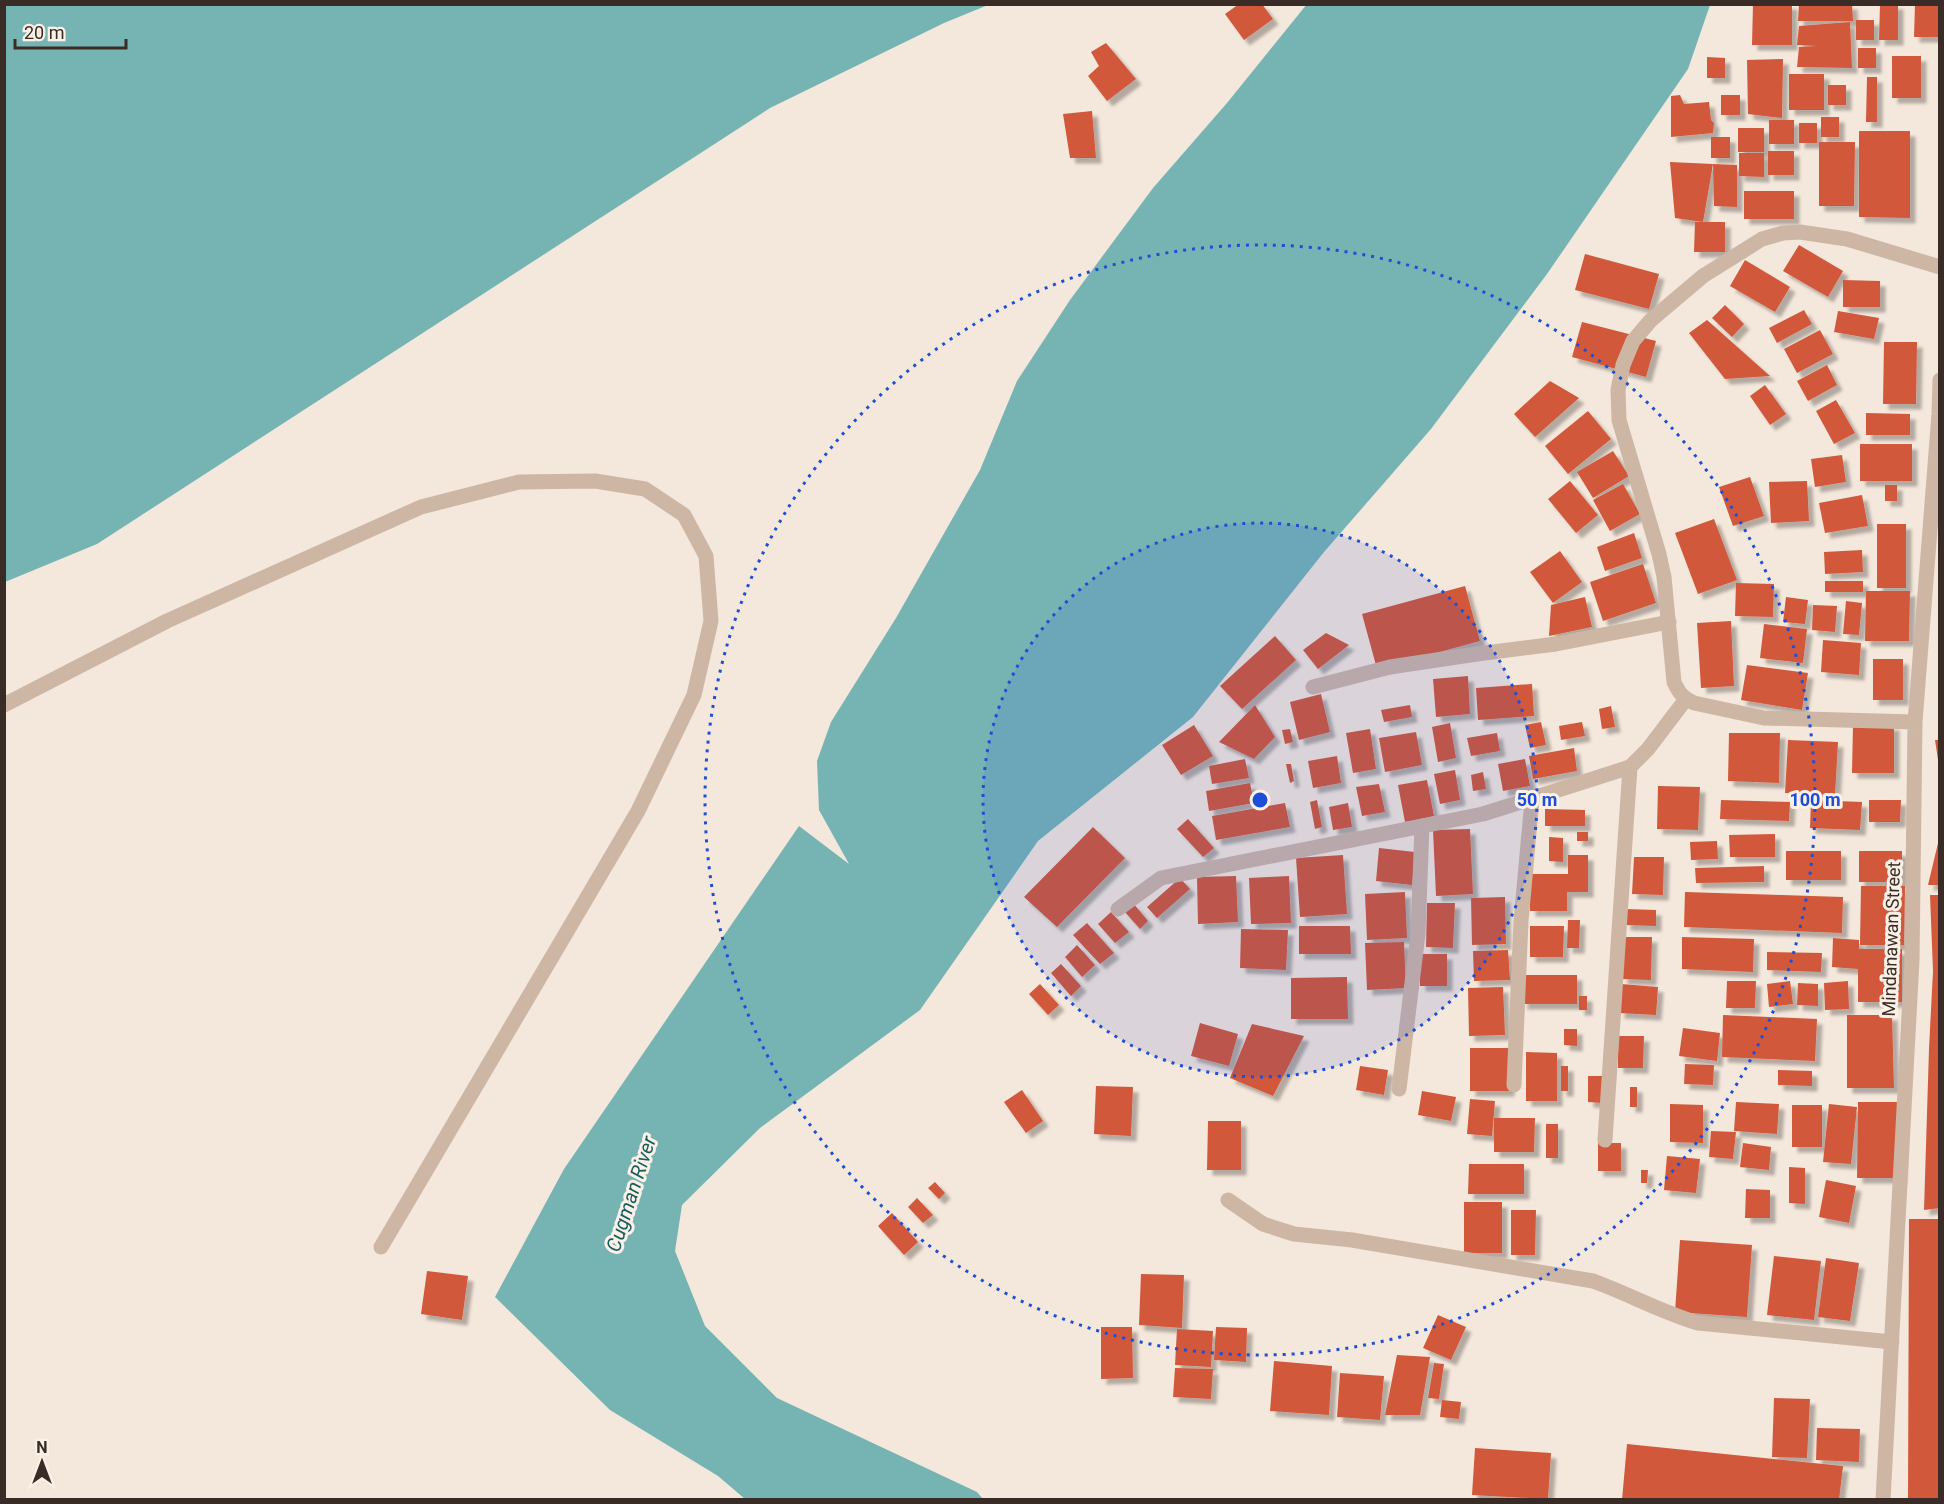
<svg xmlns="http://www.w3.org/2000/svg" width="1944" height="1504" font-family="Roboto,sans-serif">
<style>
.water{fill:#76b4b4}
.building{fill:#d2583b;filter:url(#shadow)}
.lines{fill:none;stroke-linecap:round;stroke-linejoin:round}
.lane{stroke:#ceb6a5;stroke-width:15}
.street{stroke:#ceb6a5;stroke-width:15}
.ring{fill:none;stroke:#1d4ed8;stroke-width:3;stroke-dasharray:3 6}
.labels{text-anchor:middle;dominant-baseline:central;stroke-width:6;stroke-linejoin:round;paint-order:stroke}
.street-label{font-size:18px;fill:#392c27;stroke:#fbf1e7}
.water-label{font-size:20px;font-style:italic;fill:#185e5f;stroke:#fbf1e7}
.centre{fill:#1d4ed8;stroke:#fbf1e7;stroke-width:3}
.ring-label{font-size:18px;text-anchor:middle;font-weight:bold;fill:#1d4ed8;stroke:#fbf1e7;stroke-width:6;stroke-linejoin:round;paint-order:stroke}
</style>
<defs>
<filter id="shadow"><feDropShadow dx="5.5" dy="5.5" stdDeviation="1.5" flood-color="#0004"/></filter>
</defs>
<rect width="100%" height="100%" fill="#f4e7db"/>
<!-- water -->
<path class="water" d="M5 4H988V5L944 23 770 108 97 544 5 582Z
M1307 4 1710 5 1688 69 1547 274 1431 429 1324 552 1193 717 1038 841 920 1010 760 1128 682 1205 675 1251 705 1326 777 1398 977 1492 983 1499H745L718 1476 610 1410 495 1297 564 1169 799 826 849 864 819 810 817 761 831 722 896 618 980 470 1017 381 1070 300 1153 188 1227 103Z"/>
<!-- building -->
<path class="building" d="M1239 4H1262L1273 19 1244 40 1225 14Z
M1753 4H1792V45H1752Z
M1799 4H1852L1853 21H1798Z
M1880 4H1898V40H1879Z
M1915 4H1940V37H1914Z
M1856 20H1874V40H1856Z
M1850 22 1852 68 1797 67 1799 47 1817 46 1797 45 1799 26Z
M1106 43 1136 79 1107 101 1088 76 1099 66 1091 52Z
M1858 48H1876V68H1858Z
M1892 56H1921V98H1892Z
M1707 57 1725 58V78H1707Z
M1783 59 1782 118 1748 114 1747 60Z
M1789 74H1824V110H1789Z
M1867 77H1877V122H1866Z
M1828 85H1846V105H1828Z
M1680 95 1684 104 1709 102 1711 120 1714 123 1713 133 1671 137V96Z
M1721 95H1740V115H1721Z
M1092 111 1096 158H1070L1063 114Z
M1821 117H1839V137H1821Z
M1769 120H1794V144H1769Z
M1799 123H1817V143H1799Z
M1738 128H1764V152H1738Z
M1859 131H1910V218L1859 217Z
M1711 137H1730V158H1711Z
M1819 142H1855L1854 206H1819Z
M1768 151H1794V175H1768Z
M1739 153H1764V177L1739 176Z
M1670 162 1713 164 1737 165V207L1714 206 1713 164 1703 222 1675 218Z
M1744 191H1794V219H1744Z
M1695 222H1725V252H1694Z
M1799 245 1843 271 1828 297 1783 271Z
M1585 254 1659 274 1649 309 1575 290Z
M1745 260 1790 287 1775 312 1730 286Z
M1843 280 1880 281V307H1843Z
M1725 305 1744 324 1732 337 1712 318Z
M1804 310 1812 324 1777 343 1769 328Z
M1838 311 1879 318 1874 339 1834 332Z
M1707 320 1770 376 1725 379 1689 333Z
M1582 322 1656 341 1646 377 1572 357Z
M1820 330 1833 354 1797 373 1784 349Z
M1884 342H1917L1916 404H1883Z
M1827 365 1837 385 1808 401 1797 381Z
M1550 381 1579 398 1535 437 1514 414Z
M1765 385 1786 414 1770 425 1750 396Z
M1836 400 1855 433 1834 444 1816 411Z
M1588 411 1611 439 1568 474 1545 446Z
M1866 413 1910 414V435H1866Z
M1860 444H1912V481H1860Z
M1613 451 1629 476 1593 498 1577 472Z
M1842 455 1846 482 1815 487 1811 459Z
M1750 477 1764 516 1733 526 1719 487Z
M1570 481 1598 515 1576 533 1548 499Z
M1807 481 1809 521 1771 523 1769 482Z
M1623 484 1640 514 1610 531 1593 500Z
M1885 485H1897V501H1885Z
M1862 495 1868 526 1825 533 1819 503Z
M1714 519 1737 580 1698 594 1675 533Z
M1877 524H1906V588H1877Z
M1634 533 1642 558 1605 571 1597 547Z
M1862 550 1863 572 1825 574 1824 552Z
M1560 551 1582 582 1553 603 1530 572Z
M1643 564 1656 603 1603 621 1590 582Z
M1825 581H1863V592H1825Z
M1736 583 1774 584 1773 617 1735 616Z
M1465 586 1480 641 1377 669 1362 614Z
M1866 591H1910L1909 641H1865Z
M1585 597 1592 627 1549 636 1551 605Z
M1786 597 1808 600 1805 624 1783 622Z
M1846 601 1862 603 1859 635 1843 634Z
M1813 605 1837 606 1835 632 1812 630Z
M1731 621 1734 686 1701 688 1697 623Z
M1764 624 1807 629 1803 663 1760 658Z
M1326 633 1349 645 1318 669 1303 650Z
M1275 636 1296 660 1242 709 1220 686Z
M1823 640 1861 643 1859 675 1821 672Z
M1873 659H1903V700H1873Z
M1747 665 1808 673 1802 710 1741 700Z
M1468 676 1470 714 1436 717 1433 679Z
M1532 684 1534 716 1478 720 1476 688Z
M1321 694 1330 732 1299 740 1290 702Z
M1255 705 1275 737 1254 759 1219 742Z
M1410 705 1412 717 1384 722 1381 710Z
M1611 706 1615 727 1602 729 1599 709Z
M1541 722 1546 745 1530 748 1525 725Z
M1582 722 1585 736 1561 740 1559 726Z
M1450 723 1456 758 1438 762 1432 727Z
M1194 725 1213 756 1181 775 1162 745Z
M1853 725H1894V773H1852Z
M1290 729 1293 742 1285 744 1282 730Z
M1370 729 1376 769 1353 773 1346 733Z
M1416 732 1422 765 1385 772 1379 738Z
M1497 733 1500 751 1471 756 1467 738Z
M1729 733H1780L1779 783 1728 781Z
M1788 740 1838 742 1835 795 1785 793Z
M1935 740H1940V760H1938Z
M1574 748 1577 771 1533 779 1529 756Z
M1337 756 1341 783 1313 788 1308 761Z
M1245 759 1249 778 1212 784 1209 766Z
M1525 759 1530 786 1503 791 1498 764Z
M1286 764H1291L1294 781 1290 783Z
M1455 770 1460 800 1440 804 1434 774Z
M1483 772 1486 789 1473 791 1471 775Z
M1427 780 1434 816 1405 822 1398 785Z
M1250 783 1254 803 1209 811 1206 791Z
M1379 784 1385 812 1362 816 1356 787Z
M1658 786 1700 787 1698 830 1657 829Z
M1317 800 1322 827 1315 829 1310 802Z
M1721 800 1790 802 1789 821 1720 819Z
M1811 800 1862 802 1860 830 1810 828Z
M1869 800H1901L1900 822H1869Z
M1285 803 1290 827 1216 840 1212 816Z
M1348 803 1352 827 1333 830 1329 807Z
M1545 809 1585 810V826H1545Z
M1188 819 1214 848 1203 857 1177 829Z
M1093 827 1125 858 1057 927 1024 897Z
M1470 829 1473 894 1436 896 1433 830Z
M1577 832H1588V841H1577Z
M1775 834V857H1730L1729 835Z
M1549 837 1563 838V862L1549 861Z
M1939 839 1940 885H1928Z
M1717 841 1718 859 1691 860 1690 842Z
M1379 848 1415 852 1412 885 1376 881Z
M1786 851H1841V880H1786Z
M1859 851H1902V882H1859Z
M1343 855 1347 914 1300 917 1296 858Z
M1568 855H1588V892H1567V911H1530V874H1568Z
M1634 857H1664L1663 895 1632 894Z
M1764 866V882L1696 883 1695 868Z
M1236 876 1238 922 1198 924 1197 877Z
M1289 876 1291 923 1251 924 1249 878Z
M1180 878 1190 889 1157 918 1147 907Z
M1861 886H1905L1904 945H1860Z
M1405 892 1407 938 1367 940 1365 894Z
M1685 892 1843 897 1842 933 1684 927Z
M1930 895H1940V1208L1924 1210 1929 1049 1933 971Z
M1505 897 1506 944 1472 945 1471 898Z
M1133 903 1148 921 1140 929 1124 911Z
M1427 903H1455L1453 948 1426 947Z
M1625 909 1656 910V926L1625 925Z
M1111 912 1129 932 1115 943 1098 924Z
M1568 920H1580L1579 948H1567Z
M1087 923 1114 953 1100 964 1073 935Z
M1299 926H1350L1351 954H1299Z
M1530 926H1564L1563 957H1530Z
M1241 929 1288 930 1286 970 1240 968Z
M1623 937H1652L1651 980 1622 979Z
M1682 937 1754 939 1753 972 1682 969Z
M1833 938 1859 940V949H1902V1002H1858V969L1832 967Z
M1404 942 1406 988 1367 990 1365 943Z
M1077 945 1095 965 1082 977 1065 957Z
M1508 950 1510 980 1474 981 1473 951Z
M1767 952 1822 953 1821 972 1767 970Z
M1420 954H1447V986H1420Z
M1061 964 1081 986 1071 996 1051 973Z
M1523 975H1577V1004H1522Z
M1347 977 1348 1019H1291V978Z
M1727 981H1756L1755 1008H1726Z
M1790 981 1793 1004 1769 1007 1767 984Z
M1848 981 1849 1009 1825 1010 1824 983Z
M1798 983 1818 984V1006L1797 1005Z
M1040 984 1059 1005 1048 1015 1029 994Z
M1621 984 1658 987 1656 1015 1619 1013Z
M1503 987 1505 1035 1469 1036 1468 988Z
M1579 996H1587V1010H1579Z
M1723 1015 1817 1019 1815 1061 1722 1057Z
M1847 1015H1892L1894 1088H1847Z
M1200 1023 1238 1034 1229 1066 1191 1056Z
M1252 1024 1304 1036 1273 1096 1230 1078Z
M1683 1028 1720 1033 1717 1061 1679 1056Z
M1564 1029H1577V1046L1564 1045Z
M1618 1036H1644L1643 1068H1618Z
M1470 1048H1510L1509 1091H1470Z
M1526 1052 1557 1053V1101H1526Z
M1685 1064 1714 1065 1713 1085 1684 1084Z
M1360 1066 1388 1070 1384 1095 1356 1090Z
M1561 1066H1568V1091H1561Z
M1778 1070 1812 1071V1086L1778 1085Z
M1588 1076H1605L1604 1103 1588 1102Z
M1096 1086 1133 1087 1131 1136 1094 1134Z
M1630 1087H1637V1107H1630Z
M1022 1090 1043 1121 1026 1133 1004 1102Z
M1422 1091 1456 1097 1451 1121 1418 1115Z
M1470 1099 1495 1101 1492 1136 1467 1134Z
M1736 1102 1779 1104 1777 1134 1734 1131Z
M1858 1102H1901V1178H1857Z
M1670 1104 1703 1105V1143L1670 1142Z
M1829 1104 1857 1107 1851 1164 1823 1162Z
M1792 1105H1822V1147H1792Z
M1494 1118H1535L1534 1152H1494Z
M1208 1121H1241V1170H1207Z
M1546 1124H1558V1158H1546Z
M1711 1131 1736 1132 1733 1159 1709 1157Z
M1598 1143H1621V1171H1598Z
M1743 1143 1771 1147 1769 1170 1740 1167Z
M1667 1156 1700 1159 1696 1193 1664 1190Z
M1469 1164H1524V1194H1468Z
M1789 1167 1805 1168V1204L1789 1203Z
M1641 1170H1648L1647 1183H1641Z
M1826 1180 1856 1186 1849 1223 1819 1217Z
M935 1182 945 1193 939 1199 928 1188Z
M1746 1189 1770 1190V1218H1745Z
M917 1198 933 1215 923 1223 908 1207Z
M1464 1202H1502V1253H1464Z
M1511 1210H1536L1535 1255H1511Z
M892 1213 918 1242 904 1255 878 1226Z
M1909 1219H1940V1500H1908Z
M1680 1240 1752 1245 1747 1317 1675 1312Z
M1774 1256 1821 1261 1814 1320 1767 1315Z
M1826 1258 1859 1263 1850 1321 1818 1317Z
M427 1271 468 1276 462 1320 421 1314Z
M1141 1274 1184 1275 1182 1328 1139 1325Z
M1438 1315 1466 1327 1451 1360 1423 1348Z
M1101 1327H1132L1133 1378 1101 1379Z
M1216 1327 1247 1328 1246 1362 1214 1360Z
M1177 1329 1213 1331 1211 1367 1175 1365Z
M1397 1355 1430 1357 1420 1415H1385Z
M1274 1361 1332 1366 1329 1415 1270 1411Z
M1434 1363 1444 1364 1439 1399 1428 1398Z
M1175 1368 1213 1369 1211 1399 1173 1397Z
M1340 1373 1384 1376 1380 1420 1337 1417Z
M1774 1398 1810 1399 1807 1458 1772 1457Z
M1442 1400 1461 1402 1459 1419 1440 1417Z
M1817 1428 1860 1429 1859 1462 1816 1460Z
M1627 1444 1843 1466 1839 1500H1622Z
M1475 1448 1551 1453 1548 1499 1472 1495Z"/>
<g class="lines">
<!-- lane -->
<path class="lane" d="M4 705 167 621 421 507 519 482 595 481 645 489 684 515 706 556 711 621 694 695 638 811 381 1247"/>
<!-- street -->
<path class="street" d="M1313 687 1390 667 1477 654 1556 644 1669 622
M1915 722 1764 718 1694 703C1683 698 1679 693 1674 682L1664 577 1659 554 1619 420 1618 390 1623 365 1633 341 1651 320 1703 276 1762 239 1783 233 1800 232 1847 239 1940 267
M1118 909 1161 878 1483 814 1630 767 1648 749 1686 699
M1514 1085 1521 921 1532 800
M1399 1089 1418 934 1422 826
M1605 1140 1630 767
M1228 1200 1263 1224 1294 1234 1352 1240 1593 1281C1629 1294 1661 1312 1698 1323L1892 1342
M1883 1500 1912 960 1915 722 1939 414 1940 380"/>
</g>
<!-- distance rings -->
<circle cx="1260" cy="800" r="277" fill="#1d4ed8" fill-opacity=".12"/>
<g class="ring">
<circle cx="1260" cy="800" r="277"/>
<circle cx="1260" cy="800" r="555"/>
</g>
<g class="labels">
<!-- street labels -->
<g class="street-label">
<text transform="translate(1891 939) rotate(-88)">Mindanawan Street</text>
</g>
<!-- water labels -->
<g class="water-label">
<text transform="translate(631 1194) rotate(-72)">Cugman River</text>
</g>
</g>
<circle cx="1260" cy="800" r="9" class="centre"/>
<g class="ring-label">
<text x="1537" y="806">50 m</text>
<text x="1815" y="806">100 m</text>
</g>
<!-- border -->
<rect width="1944" height="1504" fill="none" stroke="#392c27" stroke-width="12"/>
<!-- north arrow -->
<g transform="translate(42 1462)" stroke="#fbf1e7" stroke-width="4.5" paint-order="stroke">
<path d="M0-4.5L10 22L0 15L-10 22Z" fill="#392c27"/>
<text y="-9" font-size="16" font-weight="bold" text-anchor="middle" fill="#392c27">N</text>
</g>
<!-- scale -->
<path d="M15 39v9h111v-9" fill="none" stroke="#392c27" stroke-width="3"/>
<text x="24" y="39" font-size="18" fill="#392c27" stroke="#fbf1e7" stroke-width="4.5" paint-order="stroke">20 m</text>
</svg>
